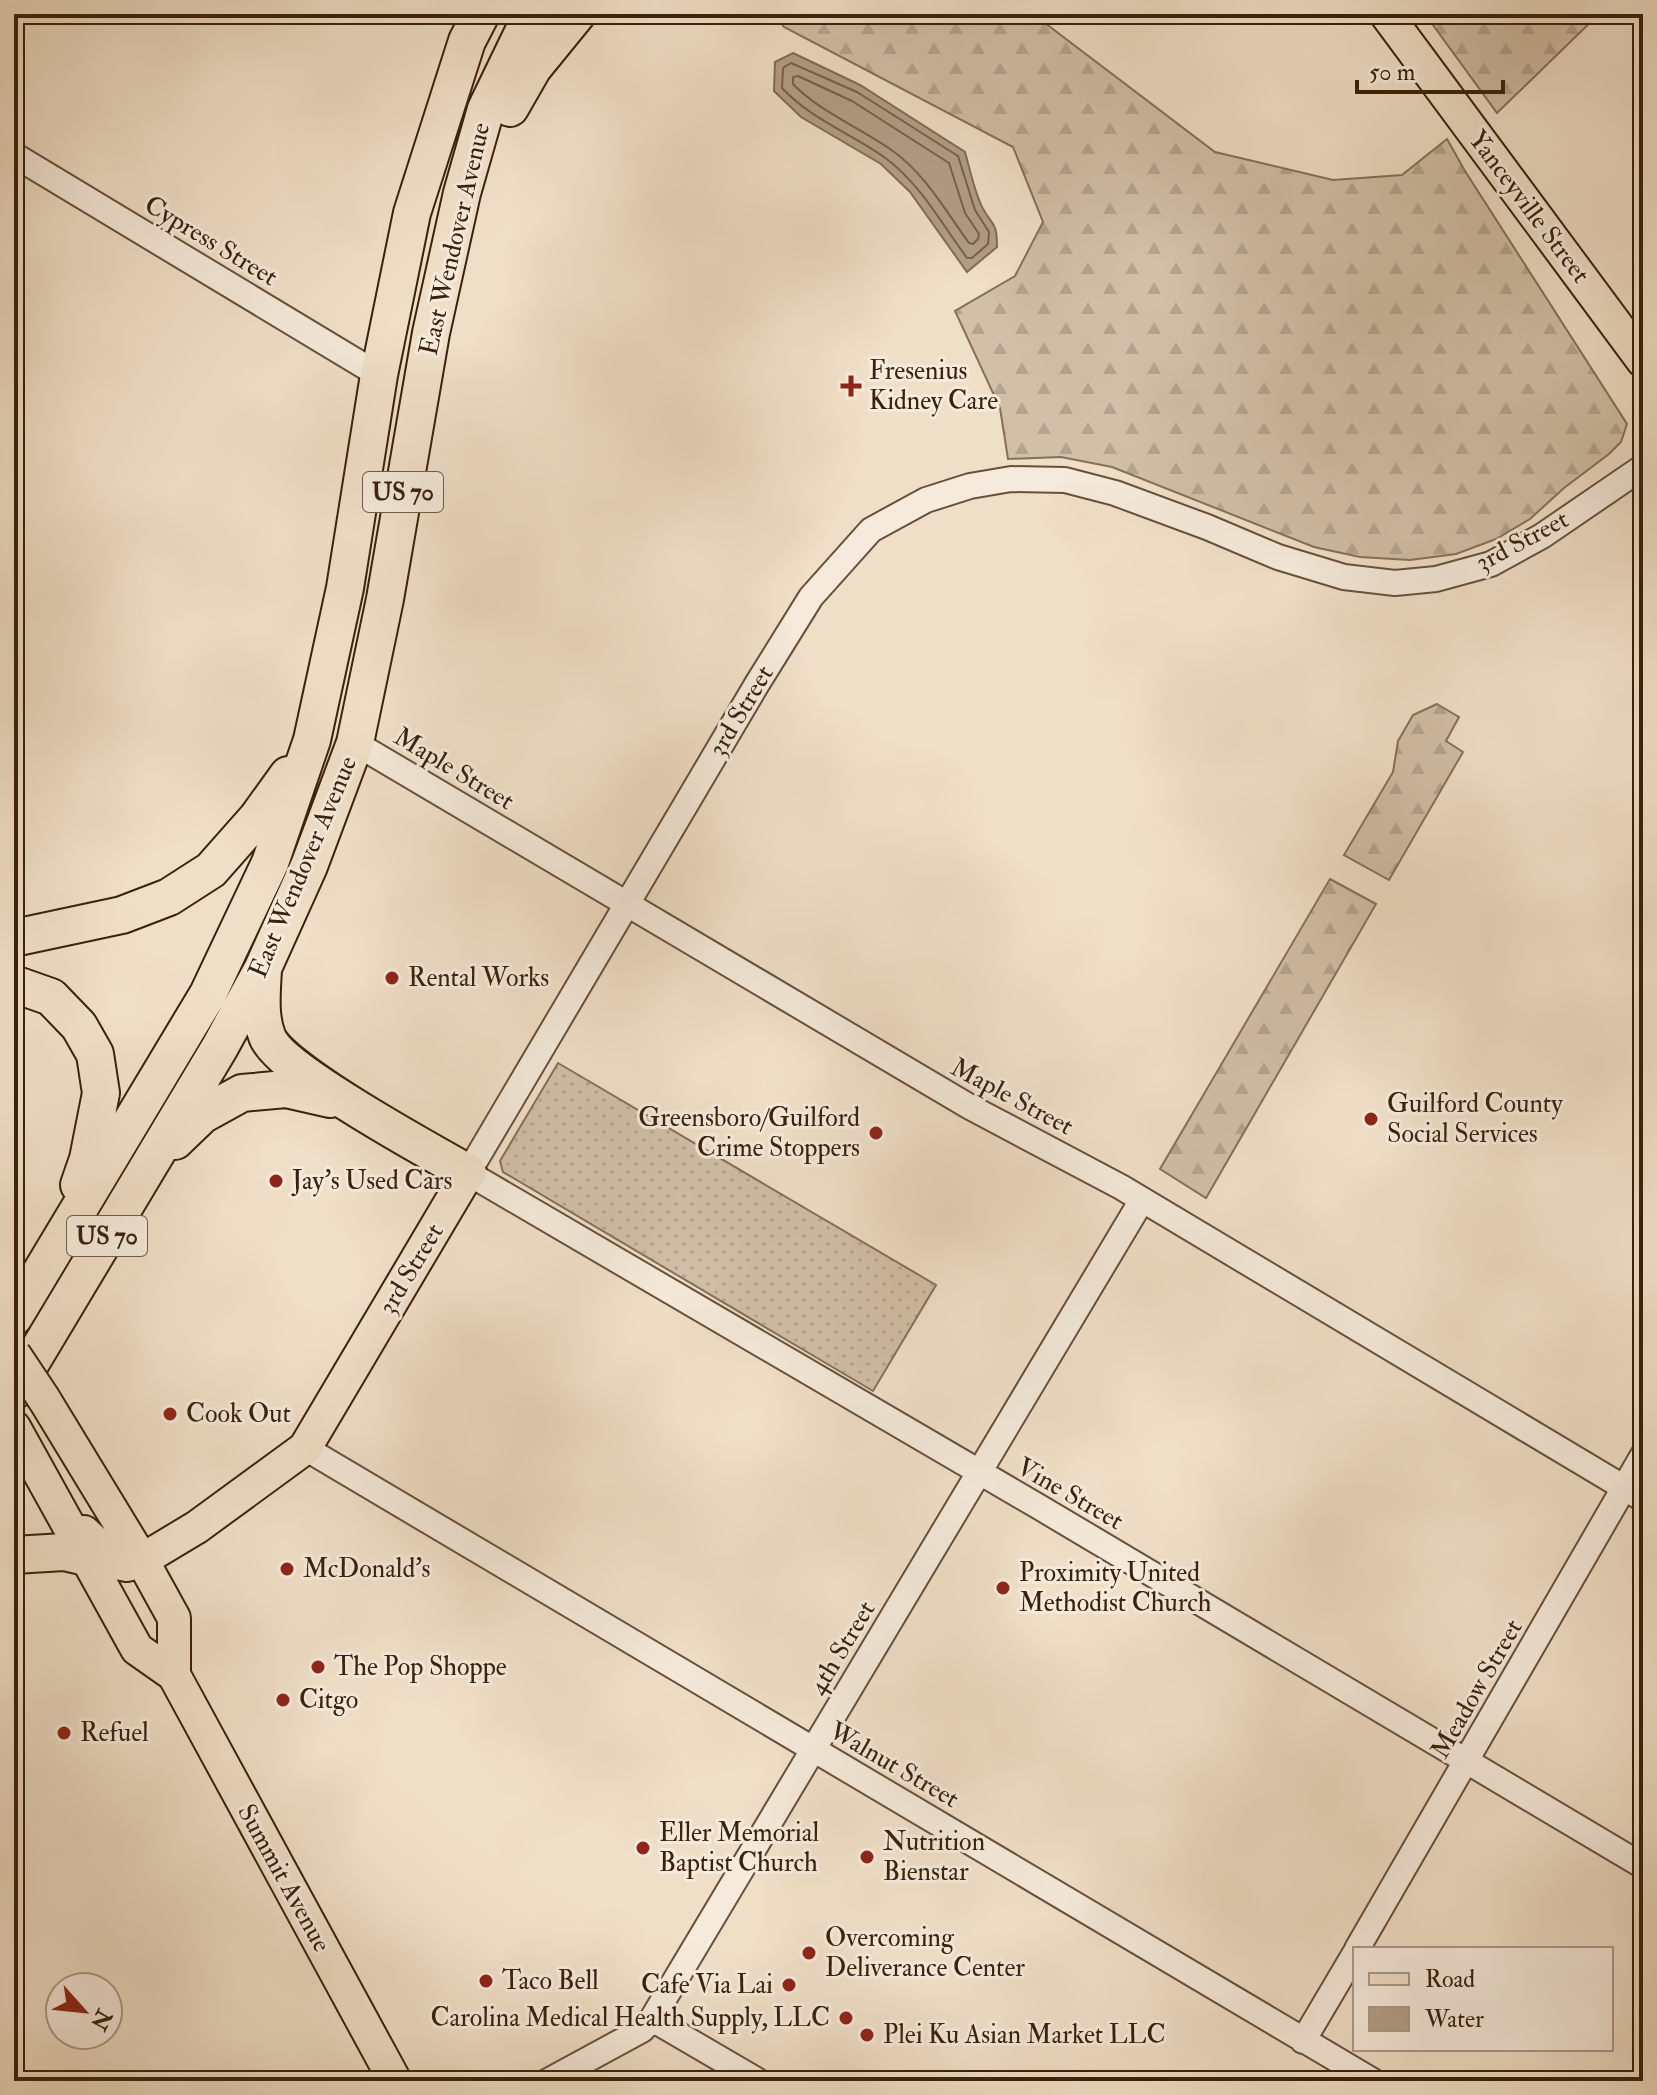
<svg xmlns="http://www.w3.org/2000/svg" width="1657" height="2095" font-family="'IM FELL Double Pica',serif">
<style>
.grass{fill:url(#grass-dots);stroke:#857059;stroke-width:2}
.forest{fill:url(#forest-firs);stroke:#857059;stroke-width:2}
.water{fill:#b29e87;stroke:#826c55;stroke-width:2}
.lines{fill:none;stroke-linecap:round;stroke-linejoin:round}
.shore{stroke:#766049;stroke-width:2}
.minor-casing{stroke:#67503a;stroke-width:28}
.major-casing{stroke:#39210b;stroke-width:36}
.highway-casing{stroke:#39210b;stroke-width:40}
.minor{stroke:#f5eadb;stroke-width:24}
.major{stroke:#f0dfc7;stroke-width:32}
.highway{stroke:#f0dfc7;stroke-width:36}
.major-bridge-casing{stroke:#39210b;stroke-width:36;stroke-linecap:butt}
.major-bridge{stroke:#f0dfc7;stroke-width:32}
.poi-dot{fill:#8f2418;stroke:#f5eadb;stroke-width:3}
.labels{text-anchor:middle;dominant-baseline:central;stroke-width:6;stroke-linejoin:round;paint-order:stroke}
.shield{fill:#f5eadb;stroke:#715d49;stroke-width:2}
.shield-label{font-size:24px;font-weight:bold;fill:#39210b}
.street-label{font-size:26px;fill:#39210b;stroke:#f5eadb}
.poi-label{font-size:26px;fill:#39210b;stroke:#f5eadb;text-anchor:start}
</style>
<defs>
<pattern id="grass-dots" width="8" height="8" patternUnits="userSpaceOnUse" patternTransform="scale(2)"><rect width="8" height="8" fill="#d1bfa7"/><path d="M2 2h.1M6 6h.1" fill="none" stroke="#b4a48e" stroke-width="1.8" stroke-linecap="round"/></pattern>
<pattern id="forest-firs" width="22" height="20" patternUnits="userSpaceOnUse" patternTransform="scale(2)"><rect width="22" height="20" fill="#d1bfa7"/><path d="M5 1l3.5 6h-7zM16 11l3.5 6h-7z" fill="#b4a48e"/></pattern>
</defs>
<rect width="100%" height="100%" fill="#f0dfc7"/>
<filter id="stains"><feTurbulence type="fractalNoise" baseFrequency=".0025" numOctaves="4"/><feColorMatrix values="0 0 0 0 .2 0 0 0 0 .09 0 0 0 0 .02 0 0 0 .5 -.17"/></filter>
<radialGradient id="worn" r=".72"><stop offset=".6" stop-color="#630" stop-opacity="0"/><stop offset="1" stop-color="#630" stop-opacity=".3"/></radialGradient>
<!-- grass -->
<path class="grass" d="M558 1063 936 1285 873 1391 503 1172 500 1161Z"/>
<!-- forest -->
<path class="forest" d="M774 14H1033L1215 152 1333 180 1402 175 1447 139 1465 171 1627 424 1621 442 1609 454 1564 488 1530 519 1496 539 1456 554 1410 560 1360 557 1314 547 1112 467 1061 457 1008 459 1000 408 955 311 1015 276 1043 222 1013 147 784 27Z
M1425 14H1599L1497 113Z
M1437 704 1459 717 1446 741 1463 752 1389 880 1344 855 1393 772 1398 741 1413 715Z
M1330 879 1376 904 1206 1198 1160 1169Z"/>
<!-- water -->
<path class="water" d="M793 53 860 85 965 152C970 170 974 190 982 207 993 227 997 222 997 247L967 272 910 192 881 164 801 117 774 91 775 62Z"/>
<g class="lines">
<!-- shore -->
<path class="shore" d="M791 63 857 92 958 156 975 210 989 232 988 244 972 258H967C941 223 920 183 884 157 850 133 811 119 782 88L783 68Z
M798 76 852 101 949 163 965 213 979 234 978 239 973 244 969 243C945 210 924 172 890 149 857 126 820 112 793 84V77Z"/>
<defs>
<path id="minor" d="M14 155 379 375
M1643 467 1542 536 1491 564 1436 579 1395 583 1344 577 1278 557 1207 527 1115 493 1065 480 1011 479 970 486 926 500 871 530 811 597 757 684 468 1173 1041 1508 1643 1866
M355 743 970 1107 1121 1187 1643 1499
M305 1448 1373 2081
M1357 1949 1643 1455
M652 2019 758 2081
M1303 2041 1355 1953
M548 2081 642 2030 652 2019 1142 1200"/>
<path id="major" d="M1386 14 1643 361
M44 1399 142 1560 174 1618V1675
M14 1427 137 1649 174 1675 395 2081
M84 1532 117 1563 127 1565 142 1560 197 1527 305 1448 468 1173"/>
<path id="highway" d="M510 108 533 68 577 14
M14 938 122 915 169 897 211 870 257 818 288 775
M263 969C262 991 259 1015 267 1036 278 1069 431 1152 468 1173
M14 984 51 997 79 1026 95 1054 101 1093 88 1159 79 1185
M175 1141 202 1115 242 1093 286 1089 330 1099
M14 1317 208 994 270 863 312 740 330 657 345 588 379 375 412 213 467 41 481 14
M14 1391 220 1047 263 968 309 866 355 743 385 599 431 333 462 193 486 109 532 14
M14 1555 64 1552 86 1557"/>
</defs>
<!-- minor casing -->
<use href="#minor" class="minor-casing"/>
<!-- major casing -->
<use href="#major" class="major-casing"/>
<!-- highway casing -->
<use href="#highway" class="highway-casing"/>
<!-- minor -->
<use href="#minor" class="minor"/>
<!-- major -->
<use href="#major" class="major"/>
<!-- highway -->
<use href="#highway" class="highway"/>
<defs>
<path id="major-bridge" d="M14 1354 44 1399"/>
</defs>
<!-- major-bridge casing -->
<use href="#major-bridge" class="major-bridge-casing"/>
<!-- major-bridge -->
<use href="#major-bridge" class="major-bridge"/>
</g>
<!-- markers -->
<g class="poi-dot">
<path d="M847 374h8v8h8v8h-8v8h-8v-8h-8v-8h8z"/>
<circle cx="392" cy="978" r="8"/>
<circle cx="1371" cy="1119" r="8"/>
<circle cx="876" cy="1133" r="8"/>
<circle cx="276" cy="1181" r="8"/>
<circle cx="170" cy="1414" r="8"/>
<circle cx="287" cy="1569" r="8"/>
<circle cx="1003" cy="1588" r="8"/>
<circle cx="318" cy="1667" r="8"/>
<circle cx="283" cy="1700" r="8"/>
<circle cx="64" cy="1733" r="8"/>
<circle cx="643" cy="1848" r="8"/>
<circle cx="867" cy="1857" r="8"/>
<circle cx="809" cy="1953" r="8"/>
<circle cx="486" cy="1981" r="8"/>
<circle cx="789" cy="1985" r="8"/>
<circle cx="846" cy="2018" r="8"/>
<circle cx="867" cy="2035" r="8"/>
</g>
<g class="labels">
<!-- shield labels -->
<g class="shield">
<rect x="363" y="472" width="80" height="40" rx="6"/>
<rect x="67" y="1216" width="80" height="40" rx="6"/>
</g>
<g class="shield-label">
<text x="403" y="492">US 70</text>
<text x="107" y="1236">US 70</text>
</g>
<!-- street labels -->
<g class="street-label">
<text transform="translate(1529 207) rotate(53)">Yanceyville Street</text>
<text transform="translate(455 239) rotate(-77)">East Wendover Avenue</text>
<text transform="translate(211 241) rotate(31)">Cypress Street</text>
<text transform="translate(1522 541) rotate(-28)">3rd Street</text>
<text transform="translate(741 711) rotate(-59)">3rd Street</text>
<text transform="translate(454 769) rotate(31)">Maple Street</text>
<text transform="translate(303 867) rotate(-67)">East Wendover Avenue</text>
<text transform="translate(1012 1097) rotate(28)">Maple Street</text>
<text transform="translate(411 1269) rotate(-59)">3rd Street</text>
<text transform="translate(1070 1494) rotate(30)">Vine Street</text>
<text transform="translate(842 1648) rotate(-59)">4th Street</text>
<text transform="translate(1477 1689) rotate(-60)">Meadow Street</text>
<text transform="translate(894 1765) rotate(30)">Walnut Street</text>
<text transform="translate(284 1878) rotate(61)">Summit Avenue</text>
</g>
<!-- poi labels -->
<g class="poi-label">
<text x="869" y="371">Fresenius<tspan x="869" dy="30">Kidney Care</tspan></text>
<text x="408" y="978">Rental Works</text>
<text x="1387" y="1104">Guilford County<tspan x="1387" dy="30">Social Services</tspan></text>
<text x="860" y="1118" text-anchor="end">Greensboro/Guilford<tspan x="860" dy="30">Crime Stoppers</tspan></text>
<text x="292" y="1181">Jay's Used Cars</text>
<text x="186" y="1414">Cook Out</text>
<text x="303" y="1569">McDonald's</text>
<text x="1019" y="1573">Proximity United<tspan x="1019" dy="30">Methodist Church</tspan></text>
<text x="334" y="1667">The Pop Shoppe</text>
<text x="299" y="1700">Citgo</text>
<text x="80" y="1733">Refuel</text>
<text x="659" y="1833">Eller Memorial<tspan x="659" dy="30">Baptist Church</tspan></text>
<text x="883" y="1842">Nutrition<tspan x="883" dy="30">Bienstar</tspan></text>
<text x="825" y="1938">Overcoming<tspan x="825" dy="30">Deliverance Center</tspan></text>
<text x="502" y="1981">Taco Bell</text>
<text x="773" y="1985" text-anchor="end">Cafe Via Lai</text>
<text x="830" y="2018" text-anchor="end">Carolina Medical Health Supply, LLC</text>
<text x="883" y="2035">Plei Ku Asian Market LLC</text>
</g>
</g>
<!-- margin -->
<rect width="1657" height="2095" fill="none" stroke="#f0dfc7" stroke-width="48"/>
<rect x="16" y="16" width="1625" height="2063" fill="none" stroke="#39210b" stroke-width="4"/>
<rect x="24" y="24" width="1609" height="2047" fill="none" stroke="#39210b" stroke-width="2"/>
<!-- legend -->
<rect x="1353" y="1947" width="260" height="104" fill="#f5eadb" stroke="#aa9a88" stroke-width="2"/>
<rect x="1369" y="1973" width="40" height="12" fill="#f0dfc7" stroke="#aa9a88" stroke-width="2"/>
<text x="1425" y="1987" font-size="24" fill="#39210b">Road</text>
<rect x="1369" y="2007" width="40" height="24" fill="#b29e87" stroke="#aa9a88" stroke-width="2"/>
<text x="1425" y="2027" font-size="24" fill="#39210b">Water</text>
<!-- north arrow -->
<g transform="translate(84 2011) rotate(117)"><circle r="38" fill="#f5eadb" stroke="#aa9a88" stroke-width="2"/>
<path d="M0-6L14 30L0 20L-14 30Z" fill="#8f2418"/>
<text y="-12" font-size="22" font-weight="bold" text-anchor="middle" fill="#39210b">N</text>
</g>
<!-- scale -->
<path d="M1357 80v12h146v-12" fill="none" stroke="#39210b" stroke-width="4"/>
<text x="1369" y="80" font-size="24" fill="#39210b" stroke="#f5eadb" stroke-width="6" paint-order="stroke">50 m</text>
<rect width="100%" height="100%" filter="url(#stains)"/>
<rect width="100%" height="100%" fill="url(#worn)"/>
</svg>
